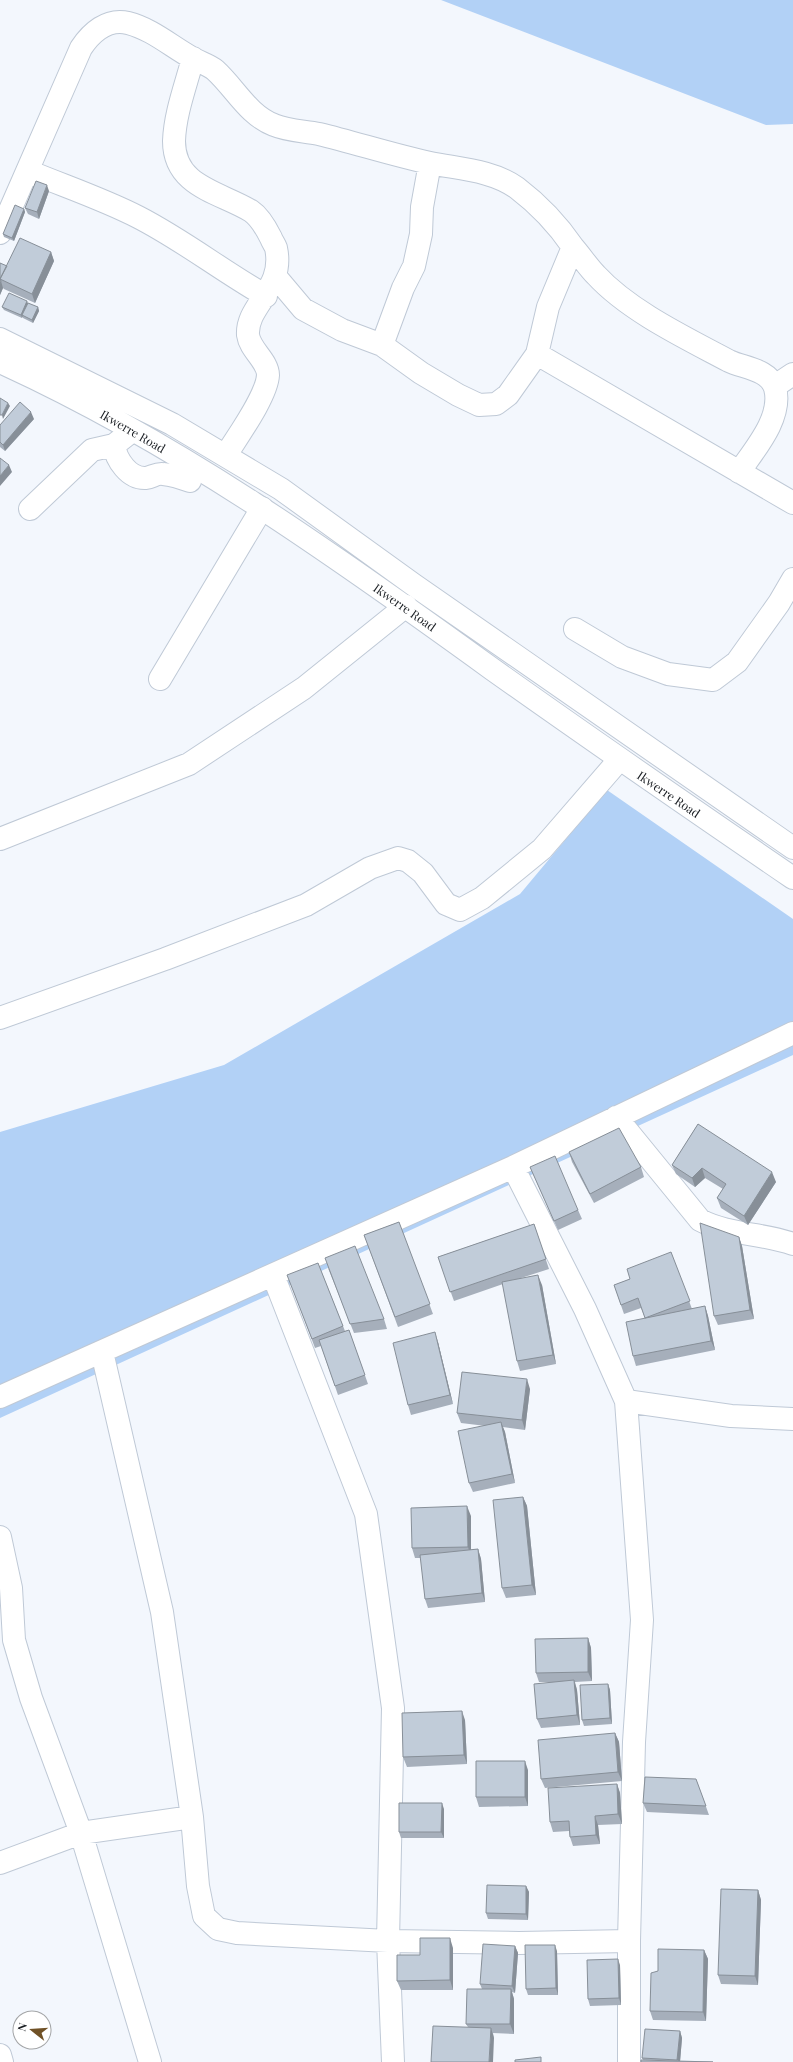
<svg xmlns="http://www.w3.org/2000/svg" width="793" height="2062" font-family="'Playfair Display',serif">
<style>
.green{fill:#b2d1f6}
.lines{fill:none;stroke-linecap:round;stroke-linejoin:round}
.minor-casing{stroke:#bfc9d6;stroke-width:24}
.major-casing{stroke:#bfc9d6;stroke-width:24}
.minor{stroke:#fff;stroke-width:22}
.major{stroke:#fff;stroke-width:22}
.wall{fill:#a6afbb}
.shaded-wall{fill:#878f98}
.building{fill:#c1ccd9;stroke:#878f98}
.labels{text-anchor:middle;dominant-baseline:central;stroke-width:4;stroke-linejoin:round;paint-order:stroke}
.street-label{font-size:12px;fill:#191d22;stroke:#fff}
</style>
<rect width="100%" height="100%" fill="#f3f7fd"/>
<!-- green -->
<path class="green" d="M441 0H793V124L766 125Z
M607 790 793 919V1055L0 1418V1132L224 1065 520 894Z"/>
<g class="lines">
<defs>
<path id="minor" d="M193 58C186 85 175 113 174 141 174 187 220 192 251 211 260 217 266 228 271 238 272 241 275 245 276 248 285 289 246 305 248 335 250 350 268 361 268 375 267 396 237 437 226 455
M28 171C64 186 103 199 138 217 183 240 222 271 266 296
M0 233 81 48C91 33 107 18 128 23 152 29 172 47 194 59 201 63 209 65 215 70 235 88 248 115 274 125 288 131 305 131 319 134 356 143 393 155 430 163 459 169 492 170 517 188 538 204 558 225 573 247L548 307 537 354 508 395 496 404 479 405 458 395 421 373 382 345 342 330 303 309 276 277
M573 247C581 256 588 267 596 275 629 311 686 338 729 361 743 368 769 369 775 388 783 417 755 449 739 472
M382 345 403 288 414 266 421 234 422 207 430 163
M537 354 793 503
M775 386 793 374
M114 445C116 460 129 479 146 478 152 477 157 473 163 474 173 475 182 478 190 481
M30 509 92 450 114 445 132 431
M575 629 622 657 668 674 713 680 737 662 779 603 793 579
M160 679 262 508
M0 839 189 764 304 688 406 606
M0 1018 165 959 306 905 370 868 398 858 408 861 423 873 446 904 460 910 482 898 542 849 619 760
M616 1117 700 1220C728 1235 763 1233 793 1244
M513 1167 585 1309 626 1401 642 1620 634 1742 629 1941V2062
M273 1275 366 1514 393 1708 388 1941 393 2062
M102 1352 162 1612 192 1817 198 1886 204 1916 218 1929 237 1933 388 1941 519 1943 629 1941
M0 1397 513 1167 793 1033
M626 1401 731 1416 793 1419
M0 1537 11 1588 14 1640 31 1698 81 1833 150 2062
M0 1863 81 1833 192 1817
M0 2055 2 2062"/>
<path id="major" d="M0 339 172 424 281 489 414 585 793 848
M0 362C176 442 336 556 492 669 592 740 692 809 793 878"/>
</defs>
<!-- minor casing -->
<use href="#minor" class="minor-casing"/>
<!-- major casing -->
<use href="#major" class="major-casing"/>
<!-- minor -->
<use href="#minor" class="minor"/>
<!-- major -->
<use href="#major" class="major"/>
</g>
<!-- wall -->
<path class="wall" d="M49 191 39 219 28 214 25 208Z
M24 209 25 212 14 241 4 237 3 234Z
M51 252 54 261 35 303 4 289 3 288 0 295V263L7 266Z
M27 301 28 304 38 307 39 311 33 323 23 318V316L22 318 4 310 2 307Z
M34 419 5 451 0 447V425Z
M698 1124 776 1182 748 1225 721 1208 717 1198 723 1189 705 1178 695 1187 676 1174 672 1165Z
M569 1152 641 1167 644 1177 594 1203 572 1162Z
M530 1167 578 1210 582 1219 558 1230Z
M399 1222 433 1314 398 1327 364 1235Z
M534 1224 549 1269 521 1278 542 1285 556 1364 520 1371 517 1361 503 1284 454 1301 438 1257Z
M739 1237 742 1246 754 1319 718 1325 714 1316Z
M671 1252 692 1309 705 1306 708 1316 715 1350 636 1366 633 1356 645 1318 641 1308 624 1314 614 1285 630 1279Z
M318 1263 345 1331 349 1330 368 1384 338 1395 321 1346 315 1348 291 1284Z
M328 1268 384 1319 387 1329 354 1333Z
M438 1342 453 1404 411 1415 408 1405Z
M530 1389 525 1430 503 1427 505 1432 515 1483 473 1492 469 1483 486 1426 461 1423 457 1413Z
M523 1497 527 1506 536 1595 506 1598 502 1588Z
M471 1516V1550L478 1549 481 1559 485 1602 428 1608 425 1599 421 1558H415L412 1548Z
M588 1638 591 1648 592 1681 575 1682 577 1690 580 1725 541 1728 537 1719 550 1682H539L536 1673Z
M608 1684 610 1690 612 1724 584 1726 582 1720Z
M465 1720 467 1764 407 1767 403 1757Z
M615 1733 619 1742 622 1781 545 1788 541 1779Z
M528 1770V1806L479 1807 476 1797Z
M696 1779 709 1815 647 1812 643 1803Z
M617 1784 620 1793 622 1824 598 1825 600 1844 573 1846 570 1837 569 1831 553 1832 550 1822Z
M444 1809V1838H401L399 1832Z
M526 1886 529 1892 528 1920 488 1919 486 1913Z
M758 1890 761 1900 758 1985 721 1984 718 1975Z
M515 1946 518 1953 515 1993 512 1992 514 1999V2034L493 2033 494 2038 468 2027 466 2024 482 1989 480 1984Z
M453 1948V1990H401L397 1981 420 1955Z
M704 1950 708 1959 706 2021 653 2020 650 2011 658 1971Z
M557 1951 558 1995H528L526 1989Z
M620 1965 621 2005 590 2006 588 1999Z
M680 2031 682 2038 680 2061 643 2060 642 2058Z"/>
<!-- shaded-wall -->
<path class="shaded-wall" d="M47 185 49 191 39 219 37 212Z
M24 209 25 212 14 241 12 238Z
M51 252 54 261 35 303 32 294Z
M1 281 3 288 0 295V284Z
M27 301 28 304 22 315 23 316 22 318 21 315Z
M38 307 39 311 33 323 32 320Z
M8 403 10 406 3 419 2 415Z
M31 412 34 419 5 451 3 445Z
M9 465 12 472 0 486V476Z
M702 1168 705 1178 695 1187 692 1178Z
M772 1172 776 1182 748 1225 744 1216Z
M739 1237 742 1246 754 1319 750 1310Z
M538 1275 542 1285 556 1364 553 1355Z
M705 1306 708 1316 715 1350 711 1341Z
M435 1332 438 1342 453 1404 450 1395Z
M527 1379 530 1389 525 1430 522 1420Z
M501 1422 505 1432 515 1483 512 1474Z
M523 1497 527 1506 536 1595 532 1585Z
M467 1506 471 1516V1557L468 1547Z
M478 1549 481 1559 485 1602 482 1593Z
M588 1638 591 1648 592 1681 588 1672Z
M574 1680 577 1690 580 1725 577 1715Z
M608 1684 610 1690 612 1724 610 1718Z
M462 1711 465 1720 467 1764 464 1755Z
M615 1733 619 1742 622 1781 618 1772Z
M525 1761 528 1770V1806L525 1797Z
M617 1784 620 1793 622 1824 618 1814Z
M442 1803 444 1809V1838L441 1832Z
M595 1816 598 1825 600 1844 596 1835Z
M526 1886 529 1892 528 1920 526 1914Z
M758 1890 761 1900 758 1985 755 1976Z
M450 1938 453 1948V1990L450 1980Z
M555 1945 557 1951 558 1995 556 1988Z
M515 1946 518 1953 515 1993 512 1986Z
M704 1950 708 1959 706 2021 703 2012Z
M618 1959 620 1965 621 2005 619 1998Z
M511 1989 514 1999V2034L510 2024Z
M491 2028 494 2038 493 2062H489Z
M680 2031 682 2038 680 2062 677 2060Z"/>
<!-- building -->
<path class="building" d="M36 181 47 185 37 212 25 208Z
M15 205 24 209 12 238 3 234Z
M20 238 51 252 32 294 0 279Z
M0 263 7 266 0 279 1 281 0 284Z
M9 293 27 301 21 315 2 307Z
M28 303 38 307 32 320 22 315Z
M0 398 8 403 2 415H0Z
M20 402 31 412 3 445 0 442V425Z
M0 458 9 465 0 476Z
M698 1124 772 1172 744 1216 717 1198 726 1184 702 1168 692 1178 672 1165Z
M619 1128 641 1167 590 1194 569 1152Z
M555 1156 578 1210 554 1221 530 1167Z
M399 1222 430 1304 395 1317 364 1235Z
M700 1223 739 1237 750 1310 714 1316Z
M534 1224 546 1259 450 1292 438 1257Z
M355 1246 384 1319 350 1324 325 1258Z
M671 1252 690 1301 645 1318 638 1298 621 1305 614 1285 630 1279 627 1269Z
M318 1263 343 1326 312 1339 287 1275Z
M538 1275 553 1355 517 1361 502 1282Z
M705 1306 711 1341 633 1356 626 1322Z
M349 1330 365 1375 335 1386 319 1340Z
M435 1332 450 1395 408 1405 393 1343Z
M462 1372 527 1379 522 1420 457 1413Z
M501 1422 512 1474 469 1483 458 1431Z
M523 1497 532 1585 502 1588 493 1500Z
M467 1506 468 1547 412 1548 411 1508Z
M478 1549 482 1593 425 1599 420 1555Z
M588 1638V1672L536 1673 535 1639Z
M574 1680 577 1715 537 1719 534 1684Z
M608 1684 610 1718 582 1720 580 1685Z
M462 1711 464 1755 403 1757 402 1713Z
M615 1733 618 1772 541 1779 538 1740Z
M476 1761H525V1797H476Z
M645 1777 696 1779 706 1806 643 1803Z
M617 1784 618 1814 595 1816 596 1835 570 1837 569 1821 550 1822 548 1788Z
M399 1803H442L441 1832H399Z
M487 1885 526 1886V1914L486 1913Z
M721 1889 758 1890 755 1976 718 1975Z
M420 1938H450V1980L397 1981V1955H420Z
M483 1944 515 1946 512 1986 480 1984Z
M525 1945H555L556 1988 526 1989Z
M658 1949 704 1950 703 2012 650 2011 651 1973 658 1971Z
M618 1959 619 1998 588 1999 587 1960Z
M467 1989H511L510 2024H466Z
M433 2026 491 2028 489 2062H431Z
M645 2029 680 2031 677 2060 642 2058Z
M541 2057V2062H515V2060Z
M641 2060 713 2062H641Z"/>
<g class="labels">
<!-- street labels -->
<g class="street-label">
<text transform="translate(133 431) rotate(30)">Ikwerre Road</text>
<text transform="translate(405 607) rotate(35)">Ikwerre Road</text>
<text transform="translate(669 794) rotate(34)">Ikwerre Road</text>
</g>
</g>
<!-- north arrow -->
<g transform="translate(32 2030) rotate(287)"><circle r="19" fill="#ffffff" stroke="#a3a5a7"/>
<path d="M0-3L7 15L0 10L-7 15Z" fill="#705126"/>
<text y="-6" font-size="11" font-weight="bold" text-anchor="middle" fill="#191d22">N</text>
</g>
</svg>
